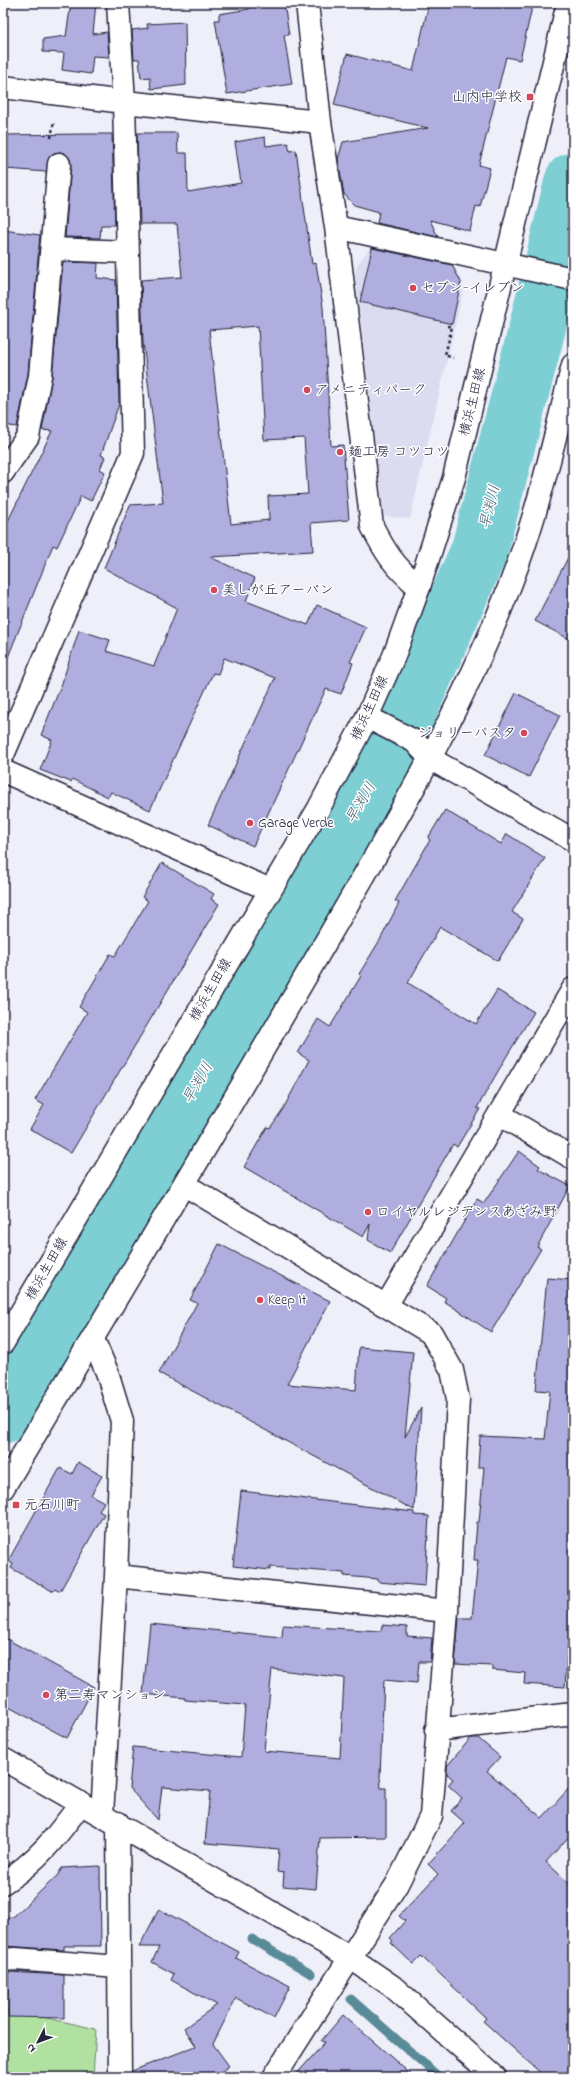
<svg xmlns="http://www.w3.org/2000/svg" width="576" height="2080" font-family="'Indie Flower','Klee One',sans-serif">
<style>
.built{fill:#dcdcf1}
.green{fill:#b1e1a1;stroke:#6a826e}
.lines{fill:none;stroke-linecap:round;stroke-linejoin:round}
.stream{stroke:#598a97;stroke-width:9}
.river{stroke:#7dcfd4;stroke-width:57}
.building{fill:#afaedf;stroke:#22223b;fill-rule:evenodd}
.minor-casing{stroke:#22223b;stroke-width:25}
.major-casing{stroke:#22223b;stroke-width:25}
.path{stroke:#22223b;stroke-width:2.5;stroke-dasharray:3 3;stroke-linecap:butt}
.minor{stroke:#fff;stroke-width:22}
.major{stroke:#fff;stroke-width:22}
.poi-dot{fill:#d1495b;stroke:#fff;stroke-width:1.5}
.labels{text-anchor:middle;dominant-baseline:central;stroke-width:3;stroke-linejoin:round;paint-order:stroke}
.poi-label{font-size:14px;fill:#22223b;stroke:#fff;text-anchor:start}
.street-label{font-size:14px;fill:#22223b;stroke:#fff}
.water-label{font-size:15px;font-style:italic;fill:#425f71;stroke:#fff}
</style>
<rect width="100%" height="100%" fill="#efeff9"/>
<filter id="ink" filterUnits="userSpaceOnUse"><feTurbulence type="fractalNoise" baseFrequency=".025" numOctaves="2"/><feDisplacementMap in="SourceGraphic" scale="8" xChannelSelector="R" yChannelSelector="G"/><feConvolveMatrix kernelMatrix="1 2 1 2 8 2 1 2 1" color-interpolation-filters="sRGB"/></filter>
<g filter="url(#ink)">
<!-- built -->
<path class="built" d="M369 249 453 265 464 287 410 519 384 516 355 274 357 265Z"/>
<!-- green -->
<path class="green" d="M3 2008 96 2029 93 2077H3Z"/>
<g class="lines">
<!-- stream -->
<path class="stream" d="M252 1939 311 1974
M351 1999 439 2077"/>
<!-- river -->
<path class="river" d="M3 1415 386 761 479 551 535 337 573 181"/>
</g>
<!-- building -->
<path class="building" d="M71 3H96L93 34 107 32 109 57 93 56 91 74 62 70 64 53 43 52V39L66 36Z
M263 3H284L289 35H284L292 84 227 94 215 20H219V14L249 9V5Z
M429 3H533L520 60 506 57 479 165 490 168 480 207 476 206 470 231 430 220 438 237 377 223 379 212 354 205 344 194 338 159 343 142 428 128 334 105 347 54 413 71Z
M185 22 186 85 151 89 150 77 141 78 139 59H134L132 30 148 28 147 24Z
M137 133H177L178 153H187L188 192 241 183 235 142 265 137 266 146 288 143 290 151 296 150 312 264 316 263 323 307 331 446 343 445 349 520 311 523 313 551 210 557 255 578 246 601 308 625 317 605 366 627 350 662 353 663 341 694 326 689 253 846 208 825 275 678 224 658 218 674 213 673 150 810 111 792 108 797 72 779 71 782 40 770 52 740 41 735 62 683 79 630 110 640 106 651 154 666 177 608 104 568 130 505 163 503 143 342 141 280 182 277 177 224H140ZM258 326 264 440 304 438 308 494 268 496 269 520 231 524 209 330Z
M85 134H112L115 225H101L100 238 65 237 71 165 70 159 66 154 60 152 54 153 49 157 46 172 6 169V162H3V135Z
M3 230 40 235 28 374 17 427 3 425Z
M372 248 452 265 461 282 452 324 360 302Z
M63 262 98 263 97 278 116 280 119 404 101 455 105 457 100 469 105 472 91 501 81 496 57 547 53 545 4 667 3 531 52 431 42 430 52 377Z
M573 548V641L535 621Z
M516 693 560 715 529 777 485 755Z
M445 810 501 844 507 834 545 858 512 912 523 919 498 961 440 927 408 983 476 1024 497 990 534 1012 505 1059 477 1108 480 1109 457 1147 453 1144 390 1253 368 1240 370 1224 363 1237 244 1167 267 1127 270 1128 283 1109 309 1060 298 1053 318 1019 330 1027 361 976 359 974 380 940 399 903 395 901 430 840 428 838Z
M162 863 214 894 211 899 219 904 71 1153 30 1129 44 1105 35 1100 87 1012 79 1007 110 954 115 956 148 901 142 897Z
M519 1151 540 1166 538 1169 570 1186 537 1247 541 1249 491 1332 444 1301 446 1298 427 1286 477 1199 484 1203Z
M219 1244 330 1301 287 1384 356 1390 359 1347 413 1352 405 1437 421 1408 414 1510 159 1373 197 1303 190 1300Z
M547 1278 573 1280V1645L568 1644 565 1687 524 1684 525 1673 492 1670V1666L455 1664 459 1618H472L478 1560H474L477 1522H479L484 1467H478L480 1436 545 1439 550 1391 536 1390Z
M78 1462 102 1476 91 1495 104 1502 99 1511 104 1514 60 1591 55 1588 52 1591 11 1568 13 1564 8 1561 60 1468 72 1474Z
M241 1491 414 1512V1515L429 1516 425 1586 378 1582V1579L344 1576V1573L270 1567V1570L233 1566Z
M150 1624 282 1637 283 1625 381 1631 382 1625 407 1627V1636L432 1638 430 1662H419L417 1683 384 1680 380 1777 381 1788H386V1837L320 1838 316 1889 283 1886 284 1873 277 1872 279 1849 205 1843 210 1791 162 1787 158 1820 129 1788 133 1747 241 1757 245 1705 185 1700V1698L143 1694ZM272 1669 344 1678 340 1758 264 1751Z
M3 1637 94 1687 67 1738 3 1704Z
M471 1738H478L500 1757 487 1771 542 1818 573 1784V1832L546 1862 573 1887V2077H545L483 2021 486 2018 421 1956 413 1964 391 1943 393 1941 390 1938 405 1921 399 1916 438 1874 428 1864 465 1823 451 1811 462 1798 448 1785 453 1779 447 1774V1766Z
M100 1866 101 1946H64V1950L5 1946V1917H13L57 1876 62 1868Z
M159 1909 239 1952 236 1958 290 1986 274 2018 236 1998 213 2044 229 2066 214 2077H132V2071L196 2046 184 2028 217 2005 171 1980 174 1974 152 1962 159 1947H139Z
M8 1972 64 1975V2018L8 2017Z
M343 2015 414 2077H294L325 2042 321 2041Z"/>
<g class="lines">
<defs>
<path id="minor" d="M307 3 320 122 336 227 372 526C386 554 395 567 419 587
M3 87 124 102 320 122
M336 227 573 279
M52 249 128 252
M3 472 28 436 40 376 59 164
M367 717 414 741 431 759 573 840
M3 755 133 453 124 102 118 3
M3 771 270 890
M499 1114 573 1158
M185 1185 431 1333 452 1370 458 1399 447 1611 431 1816 397 1884 274 2077
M387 1304 573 989
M93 1339 107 1372 122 1421 116 1576 102 1815
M116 1576 447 1611
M436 1730 573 1714
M3 1759 351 1958 392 1986 495 2077
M118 1823 120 2077
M3 1883C38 1861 57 1836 81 1803
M3 1960 15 1959 118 1967"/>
<path id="major" d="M3 1343 319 808 367 717 394 656 419 587 454 478 568 3
M3 1488C108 1313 212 1138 314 962 389 832 468 704 519 561 542 497 556 431 573 365"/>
</defs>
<!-- minor casing -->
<use href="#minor" class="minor-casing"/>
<!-- major casing -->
<use href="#major" class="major-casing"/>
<!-- path -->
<path class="path" d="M51 138 54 121
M447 326 452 327 445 355 453 358"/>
<!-- minor -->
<use href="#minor" class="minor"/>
<!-- major -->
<use href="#major" class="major"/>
</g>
</g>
<!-- markers -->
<g class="poi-dot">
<rect x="526" y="93" width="8" height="8" rx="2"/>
<circle cx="413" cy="288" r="4"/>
<circle cx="307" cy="390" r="4"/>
<circle cx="340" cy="452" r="4"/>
<circle cx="214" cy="590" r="4"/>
<circle cx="524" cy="733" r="4"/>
<circle cx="250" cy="823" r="4"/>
<circle cx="368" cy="1212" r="4"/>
<circle cx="260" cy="1300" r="4"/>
<rect x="12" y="1501" width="8" height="8" rx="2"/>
<circle cx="46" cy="1695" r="4"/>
</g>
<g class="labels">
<!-- poi labels -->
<g class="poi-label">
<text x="522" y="97" text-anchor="end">山内中学校</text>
<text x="421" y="288">セブン-イレブン</text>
<text x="315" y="390">アメニティパーク</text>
<text x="348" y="452">麺工房 コツコツ</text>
<text x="222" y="590">美しが丘アーバン</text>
<text x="516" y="733" text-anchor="end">ジョリーパスタ</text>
<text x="258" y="823">Garage Verde</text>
<text x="376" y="1212">ロイヤルレジデンスあざみ野</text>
<text x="268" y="1300">Keep It</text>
<text x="24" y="1505">元石川町</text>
<text x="54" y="1695">第二寿マンション</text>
</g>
<!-- street labels -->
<g class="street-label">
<text transform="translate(473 402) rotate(-76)">横浜生田線</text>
<text transform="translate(370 708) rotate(-65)">横浜生田線</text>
<text transform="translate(211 990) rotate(-60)">横浜生田線</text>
<text transform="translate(47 1269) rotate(-60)">横浜生田線</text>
</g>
<!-- water labels -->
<g class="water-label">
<text transform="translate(490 507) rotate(-76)">早渕川</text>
<text transform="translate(361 803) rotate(-60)">早渕川</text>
<text transform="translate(198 1083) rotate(-60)">早渕川</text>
</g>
</g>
<!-- margin -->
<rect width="576" height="2080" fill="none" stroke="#fff" stroke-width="16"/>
<rect x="8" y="8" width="560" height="2064" fill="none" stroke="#22223b" stroke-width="1.5" filter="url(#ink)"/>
<!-- north arrow -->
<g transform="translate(38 2042) rotate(228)" stroke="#ffffff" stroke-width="3" paint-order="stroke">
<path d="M0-3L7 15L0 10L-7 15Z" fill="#22223b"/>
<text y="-6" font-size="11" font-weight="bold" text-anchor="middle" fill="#22223b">N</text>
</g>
</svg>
